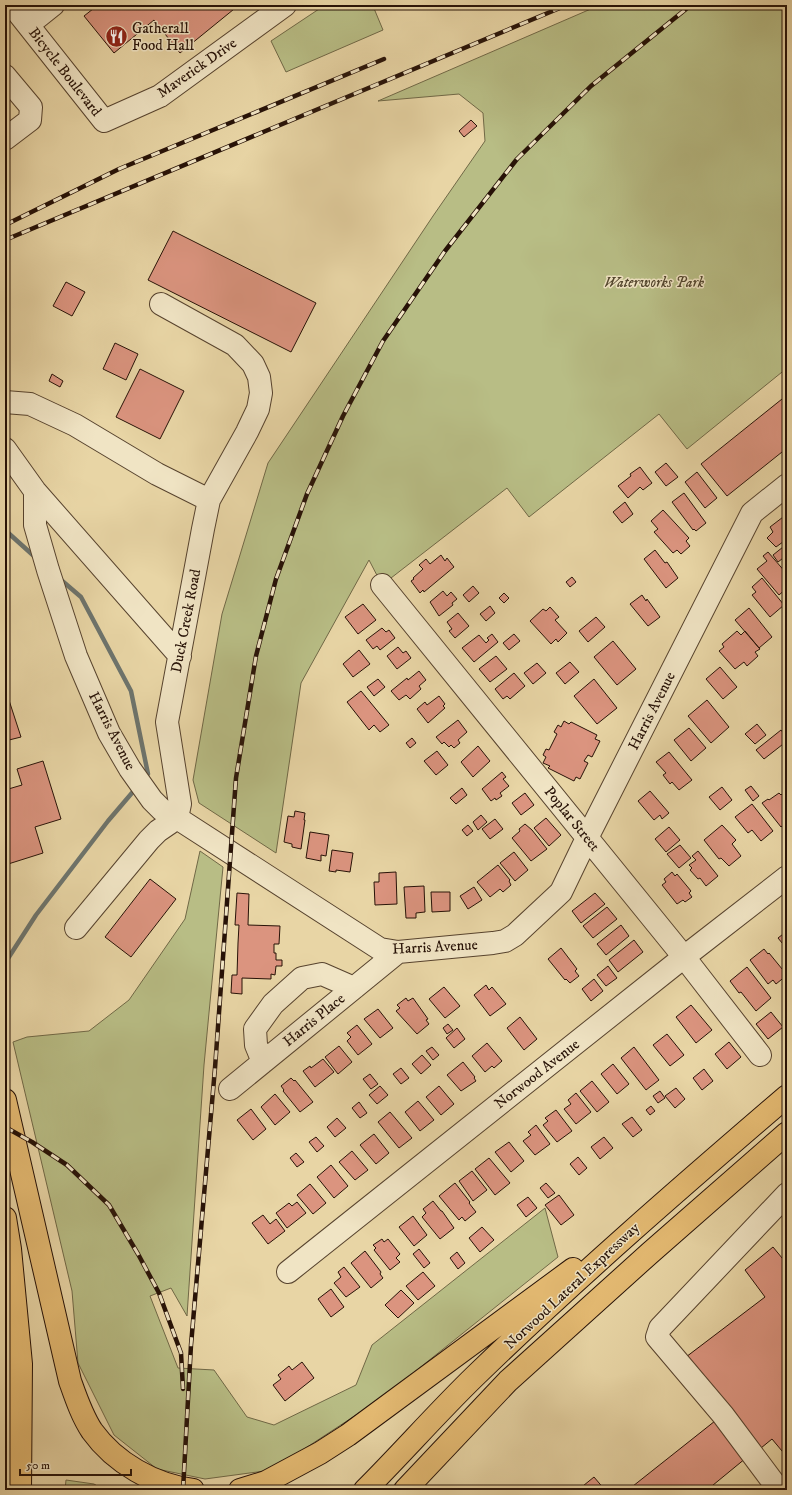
<svg xmlns="http://www.w3.org/2000/svg" width="792" height="1495" font-family="'IM FELL DW Pica',serif">
<style>
.green{fill:#b8bd85;stroke:#706846}
.lines{fill:none;stroke-linecap:round;stroke-linejoin:round}
.stream{stroke:#6d746d;stroke-width:4.5}
.building{fill:#db947f;stroke:#271207}
.minor-casing{stroke:#57432e;stroke-width:24}
.highway-casing{stroke:#271207;stroke-width:24}
.minor{stroke:#f0e4c4;stroke-width:22}
.highway{stroke:#e4ba72;stroke-width:22}
.rail-casing{stroke:#271207;stroke-width:4.5}
.rail{stroke:#f0e4c4;stroke-width:3;stroke-dasharray:9;stroke-linecap:butt}
.labels{text-anchor:middle;dominant-baseline:central;stroke-width:3;stroke-linejoin:round;paint-order:stroke}
.poi-label{font-size:15px;fill:#271207;stroke:#f0e4c4;text-anchor:start}
.street-label{font-size:15px;fill:#271207;stroke:#f0e4c4}
.park-label{font-size:15px;font-style:italic;fill:#52452d;stroke:#f0e4c4}
</style>
<rect width="100%" height="100%" fill="#e8d5a5"/>
<filter id="stains"><feTurbulence type="fractalNoise" baseFrequency=".005" numOctaves="4"/><feColorMatrix values="0 0 0 0 .2 0 0 0 0 .09 0 0 0 0 .02 0 0 0 .5 -.17"/></filter>
<radialGradient id="worn" r=".72"><stop offset=".6" stop-color="#630" stop-opacity="0"/><stop offset="1" stop-color="#630" stop-opacity=".3"/></radialGradient>
<!-- green -->
<path class="green" d="M325 5H375L373 6 383 30 286 72 271 41Z
M600 5H787V368L687 449 659 414 529 517 507 488 382 585 369 560 301 683 276 853 199 803 193 780 222 614 268 463 433 216 485 141 483 113 459 94 378 101Z
M200 851 223 867 204 1065 187 1316 171 1288 150 1296 178 1368 214 1370 247 1417 274 1425 356 1385 372 1345 545 1208 558 1257 382 1398 272 1470 205 1479 157 1469 114 1435 78 1363 72 1291 13 1042 27 1037 89 1031 129 1000 185 919Z
M66 1480 94 1484 104 1490H65Z"/>
<g class="lines">
<!-- stream -->
<path class="stream" d="M5 530 35 557
M60 579 81 597 131 691 148 774 144 778
M7 960 36 915 108 821 137 787"/>
</g>
<!-- building -->
<path class="building" d="M98 5H239L180 53 154 20 114 53 84 16Z
M471 120 477 126 464 137 459 131Z
M173 231 316 303 291 352 148 280Z
M66 282 85 292 72 316 53 306Z
M115 343 138 354 126 380 103 369Z
M140 369 184 391 160 439 116 417Z
M52 374 63 381 60 387 49 381Z
M787 395V448L727 496 701 464Z
M666 463 678 477 666 486 655 472Z
M640 467 652 483 643 490 640 487 628 498 618 486 631 476 630 474Z
M697 472 717 498 705 508 685 482Z
M684 493 706 523 696 531 694 529 693 530 672 502Z
M625 502 633 514 622 523 613 512Z
M663 510 689 538 686 541 690 546 681 554 677 550 673 553 654 532 658 529 651 521Z
M787 514V539L776 547 767 538 773 532 770 527Z
M783 547 787 555 778 562 773 555Z
M655 550 665 563 667 562 678 578 666 588 644 559Z
M768 552 787 574V588L779 595 757 569 767 561 763 556Z
M441 555 445 561 447 558 454 567 424 592 423 590 420 593 411 581 414 579 413 578 423 569 419 565 426 559 430 564Z
M572 577 576 582 570 587 566 582Z
M762 578 784 605 770 617 752 595 756 592 752 587Z
M473 586 479 593 469 602 463 595Z
M443 591 447 596 451 592 457 599 452 603 453 605 439 616 430 602Z
M504 593 509 598 504 603 499 598Z
M642 595 646 601 647 599 660 617 648 626 630 604Z
M363 604 376 620 358 634 345 617Z
M490 606 495 613 486 621 480 614Z
M550 607 559 617 555 620 567 633 558 642 556 639 551 644 530 621 543 609 546 611Z
M749 608 772 637 759 648 735 620Z
M458 613 469 626 455 638 449 631 452 629 447 622Z
M596 617 605 627 588 642 579 631Z
M382 628 386 632 389 630 395 638 380 650 377 646 373 649 366 640Z
M737 631 741 635 745 631 760 649 755 652 758 656 747 666 744 662 735 669 719 651 724 647 722 644Z
M492 634 498 642 474 662 462 648 479 635 486 643 489 640 487 638Z
M514 634 520 641 509 650 503 643Z
M613 641 636 669 617 685 594 657Z
M398 647 403 653 406 651 411 658 397 669 387 656Z
M359 650 370 664 353 677 343 664Z
M496 656 507 669 490 682 479 669Z
M570 662 579 672 565 684 556 673Z
M537 663 546 673 533 684 524 673Z
M720 667 737 687 723 699 706 679Z
M419 671 426 680 419 686 421 689 410 699 406 695 399 700 391 691 407 678 408 680Z
M514 673 525 686 510 699 507 696 503 699 495 689Z
M378 679 385 687 374 696 367 687Z
M594 679 617 708 597 724 574 696Z
M5 688 21 737 5 741Z
M361 691 389 725 380 732 374 725 369 730 347 702Z
M439 696 445 704 443 706 445 708 428 723 417 709 425 702 427 705Z
M707 700 729 727 711 743 688 716Z
M458 720 467 732 458 740 460 743 454 748 451 745 449 747 444 742 442 744 436 737Z
M564 721 569 724 571 722 597 735 595 739 600 741 592 757 588 755 584 761 588 763 580 779 576 777 574 781 548 768 550 766 543 763 546 757 543 755 546 749 549 750 557 734 554 732 558 725 561 727Z
M757 724 766 735 755 744 745 734Z
M689 728 706 748 691 761 674 740Z
M781 730 787 738V741L764 759 756 750Z
M412 738 416 743 410 748 406 743Z
M478 746 490 761 473 777 461 762Z
M437 751 448 765 436 775 424 761Z
M669 752 692 780 679 790 672 782 670 784 663 775 666 773 656 762Z
M43 761 61 819 35 827 43 853 5 865V790L22 785 17 769Z
M502 772 506 777 503 779 509 786 500 793 502 796 496 800 495 798 491 801 482 789Z
M751 786 759 796 753 801 745 790Z
M722 787 732 800 720 810 709 797Z
M462 788 467 795 456 804 450 798Z
M650 791 669 813 662 819 660 815 654 820 638 801Z
M525 793 534 805 521 815 512 803Z
M779 793 781 795 782 794 787 803V822L781 827 762 803 768 799 769 800Z
M752 804 773 831 761 841 752 830 748 833 735 817Z
M295 811 305 813 304 820H305L301 849 292 847V844L284 842 288 816 294 817Z
M481 815 487 822 478 830 473 822Z
M546 818 561 835 549 846 534 828Z
M495 819 503 829 490 839 482 829Z
M525 824 532 830 547 849 531 861 512 838 520 831 519 829Z
M468 825 473 831 467 836 462 830Z
M722 825 736 840 732 844 741 856 729 866 721 858 719 859 704 840Z
M669 827 680 840 666 852 655 839Z
M310 832 329 835 326 856 321 855V861L306 858Z
M680 845 691 858 679 868 667 854Z
M332 850 353 853 350 872 336 870V872L329 871Z
M698 851 718 876 706 886 700 878 698 879 690 870 692 868 689 865 696 860 692 856Z
M514 852 528 870 515 881 500 863Z
M498 865 510 880 509 881 511 885 503 892 500 889 490 897 477 882Z
M396 872 397 904 375 905 374 882H379V873Z
M672 872 675 876 677 874 691 891 689 893 692 897 685 902 683 900 677 904 662 885 666 882 664 879Z
M150 879 176 899 131 957 105 937Z
M424 886 425 912 416 913V918H406L404 887Z
M474 887 482 900 468 909 460 896Z
M431 892H450V911L432 912Z
M237 893 249 894 248 925 280 926 279 944H274V953H276V960H282V966H276L275 975 271 974V979L242 978V994L231 993 232 975H237L238 943 239 925H235Z
M595 893 605 904 581 923 572 911Z
M607 907 617 919 593 938 583 926Z
M621 925 629 936 606 955 597 944Z
M787 931V949L778 938Z
M634 940 643 952 618 972 609 960Z
M561 948 577 969 575 971 579 976 570 983 566 979 565 980 548 959Z
M764 949 768 954 769 953 787 975 776 984 773 980 768 984 750 960Z
M608 966 617 978 606 986 597 975Z
M747 967 771 998 756 1011 741 992 739 993 730 981Z
M594 979 603 991 591 1001 582 989Z
M486 985 489 990 492 987 506 1004 490 1016 474 995Z
M444 987 460 1006 445 1018 429 999Z
M406 998 408 1001 413 998 428 1019 426 1020 429 1024 417 1034 396 1011 400 1008 397 1005Z
M691 1005 712 1030 696 1043 676 1017Z
M378 1009 393 1028 380 1038 364 1019Z
M771 1012 783 1027 768 1039 756 1024Z
M520 1017 537 1039 524 1050 507 1028Z
M448 1024 453 1030 447 1034 443 1028Z
M357 1025 372 1044 358 1055 347 1041 351 1037 347 1033Z
M457 1028 465 1039 454 1048 446 1038Z
M667 1034 684 1055 670 1066 653 1045Z
M729 1042 741 1057 727 1069 715 1054Z
M487 1043 502 1061 494 1068 492 1066 485 1072 472 1056Z
M339 1046 352 1062 338 1074 325 1057Z
M432 1047 439 1055 433 1060 426 1051Z
M634 1047 659 1080 646 1090 621 1058Z
M422 1055 431 1065 421 1074 412 1064Z
M323 1059 334 1072 315 1087 303 1071 310 1066 311 1068Z
M463 1062 475 1077 474 1078 476 1081 461 1091 447 1075Z
M613 1064 629 1084 617 1094 601 1074Z
M401 1068 409 1078 401 1084 393 1074Z
M704 1069 713 1081 702 1090 693 1078Z
M370 1074 378 1084 371 1089 363 1079Z
M291 1078 294 1081 295 1080 313 1102 300 1112 283 1091 284 1090 281 1086Z
M592 1081 609 1102 597 1112 580 1091Z
M380 1086 388 1095 377 1104 369 1095Z
M439 1086 454 1104 441 1115 426 1097Z
M676 1088 685 1099 675 1108 665 1096Z
M660 1091 665 1098 658 1103 653 1096Z
M576 1093 591 1112 576 1124 564 1109 571 1104 568 1100Z
M275 1094 290 1112 275 1125 261 1107Z
M418 1101 434 1120 420 1131 405 1112Z
M359 1102 367 1113 360 1118 352 1108Z
M651 1106 655 1111 650 1115 646 1110Z
M251 1109 266 1129 253 1140 237 1120Z
M556 1110 572 1131 557 1142 543 1125 548 1121 545 1118Z
M390 1112 412 1138 399 1148 378 1122Z
M632 1117 642 1130 633 1137 622 1124Z
M337 1118 346 1128 335 1137 327 1127Z
M536 1125 550 1144 535 1155 523 1141 531 1135 528 1132Z
M374 1134 389 1153 376 1164 360 1145Z
M316 1137 324 1146 317 1152 309 1142Z
M604 1137 613 1148 600 1159 591 1147Z
M509 1142 524 1161 511 1172 495 1152Z
M352 1151 368 1170 355 1180 339 1162Z
M296 1153 304 1162 297 1167 290 1158Z
M578 1157 587 1168 579 1175 570 1164Z
M489 1158 510 1183 495 1195 475 1169Z
M331 1165 348 1186 334 1198 317 1177Z
M472 1171 487 1190 473 1201 459 1181Z
M455 1183 470 1202 469 1203 476 1212 465 1221 462 1217 459 1220 439 1196Z
M546 1183 555 1193 548 1198 540 1188Z
M310 1184 326 1203 313 1214 297 1195Z
M559 1195 574 1215 561 1225 545 1205Z
M528 1197 537 1208 526 1217 517 1205Z
M433 1201 441 1211H442L454 1228 440 1239 422 1217 426 1213 423 1209Z
M297 1202 306 1213 287 1228 276 1213 289 1203 292 1206Z
M263 1215 270 1224 276 1219 285 1231 268 1244 252 1223Z
M413 1216 427 1235 414 1246 399 1227Z
M482 1227 494 1240 480 1252 469 1238Z
M382 1239 384 1242 388 1239 400 1254 396 1258 400 1262 390 1270 374 1250 376 1248 373 1245Z
M773 1247 787 1264V1457L772 1439 761 1448 686 1357 765 1297 745 1270Z
M419 1249 430 1263 424 1268 413 1254Z
M365 1251 381 1272 380 1274 383 1278 371 1288 351 1263Z
M457 1252 465 1263 458 1269 450 1258Z
M344 1267 360 1287 346 1297 334 1283 341 1277 338 1272Z
M423 1272 435 1286 418 1300 406 1286Z
M331 1289 344 1307 331 1317 318 1299Z
M401 1290 414 1303 398 1318 385 1305Z
M302 1362 314 1378 285 1401 273 1385 281 1379 278 1375 289 1366 292 1370Z
M715 1421 746 1458 707 1490H628Z
M594 1477 605 1490H578Z"/>
<g class="lines">
<defs>
<path id="minor" d="M12 5 104 121 160 96 285 5
M28 25 53 5
M5 76 31 107 30 120 5 139
M5 402 30 404 75 425 157 474 209 500
M5 449 35 491 180 656
M35 491V525L48 570 76 656 109 733 130 769 152 800 162 810 177 818 380 949 398 952 493 943 505 941 515 935 561 892 587 838 752 513 787 485
M382 585 684 957 760 1055
M76 928 149 840 158 831 177 818 180 804 167 722 203 529 209 500 247 432 258 409 261 393 259 377 253 364 235 345 161 304
M263 1062 256 1045 255 1029 273 1004 302 978 322 974 354 988
M230 1089 398 952
M288 1272 684 957 787 877
M779 1490 723 1415 657 1337 660 1328 787 1194"/>
<path id="highway" d="M5 1100 70 1381C76 1398 82 1416 92 1431 115 1463 154 1485 193 1490
M5 1218 10 1249 21 1364 20 1490
M240 1490 266 1482 320 1453 348 1435 573 1269
M365 1490C402 1453 437 1413 474 1377 575 1279 681 1187 787 1096
M405 1490 508 1381 650 1253 787 1133"/>
</defs>
<!-- minor casing -->
<use href="#minor" class="minor-casing"/>
<!-- highway casing -->
<use href="#highway" class="highway-casing"/>
<!-- minor -->
<use href="#minor" class="minor"/>
<!-- highway -->
<use href="#highway" class="highway"/>
<defs>
<path id="rail" d="M5 225 119 169 384 59
M5 240 567 5
M5 1127 32 1142 67 1165 109 1205 138 1254 159 1293 181 1353 183 1389
M183 1490 191 1345 215 1068 236 778 256 656 276 579 307 494 343 416 383 341 445 251 517 159 591 86 691 5"/>
</defs>
<!-- rail casing -->
<use href="#rail" class="rail-casing"/>
<!-- rail -->
<use href="#rail" class="rail"/>
</g>
<!-- icons -->
<defs>
<symbol id="restaurant-disc" viewBox="-11 -11 22 22"><circle r="9.5" fill="#8f2418" stroke="#f0e4c4"/><path d="M-5-6h1v4h1v-4h1v4h1v-4h1v5L-1.5 .5V6h-2V.5L-5-1ZM5-6V6H3V1.5H1.5Q1.5-4 5-6Z" fill="#fff"/></symbol>
</defs>
<g fill-rule="evenodd">
<use href="#restaurant-disc" x="104" y="24" width="25" height="25"/>
</g>
<g class="labels">
<!-- poi labels -->
<g class="poi-label">
<text x="132" y="28">Gatherall<tspan x="132" dy="17">Food Hall</tspan></text>
</g>
<!-- street labels -->
<g class="street-label">
<text transform="translate(197 68) rotate(-35)">Maverick Drive</text>
<text transform="translate(65 72) rotate(52)">Bicycle Boulevard</text>
<text transform="translate(186 621) rotate(-79)">Duck Creek Road</text>
<text transform="translate(652 711) rotate(-63)">Harris Avenue</text>
<text transform="translate(112 731) rotate(63)">Harris Avenue</text>
<text transform="translate(572 819) rotate(51)">Poplar Street</text>
<text transform="translate(435 947) rotate(-3)">Harris Avenue</text>
<text transform="translate(314 1020) rotate(-39)">Harris Place</text>
<text transform="translate(537 1074) rotate(-38)">Norwood Avenue</text>
<text transform="translate(572 1286) rotate(-43)">Norwood Lateral Expressway</text>
</g>
<!-- park labels -->
<g class="park-label">
<text x="654" y="282">Waterworks Park</text>
</g>
</g>
<!-- margin -->
<rect width="792" height="1495" fill="none" stroke="#e8d5a5" stroke-width="20"/>
<rect x="6" y="6" width="780" height="1483" fill="none" stroke="#271207" stroke-width="2"/>
<rect x="10" y="10" width="772" height="1475" fill="none" stroke="#271207"/>
<!-- scale -->
<path d="M20 1469v6h111v-6" fill="none" stroke="#271207" stroke-width="2"/>
<text x="26" y="1469" font-size="12" fill="#271207" stroke="#f0e4c4" stroke-width="3" paint-order="stroke">50 m</text>
<rect width="100%" height="100%" filter="url(#stains)"/>
<rect width="100%" height="100%" fill="url(#worn)"/>
</svg>
